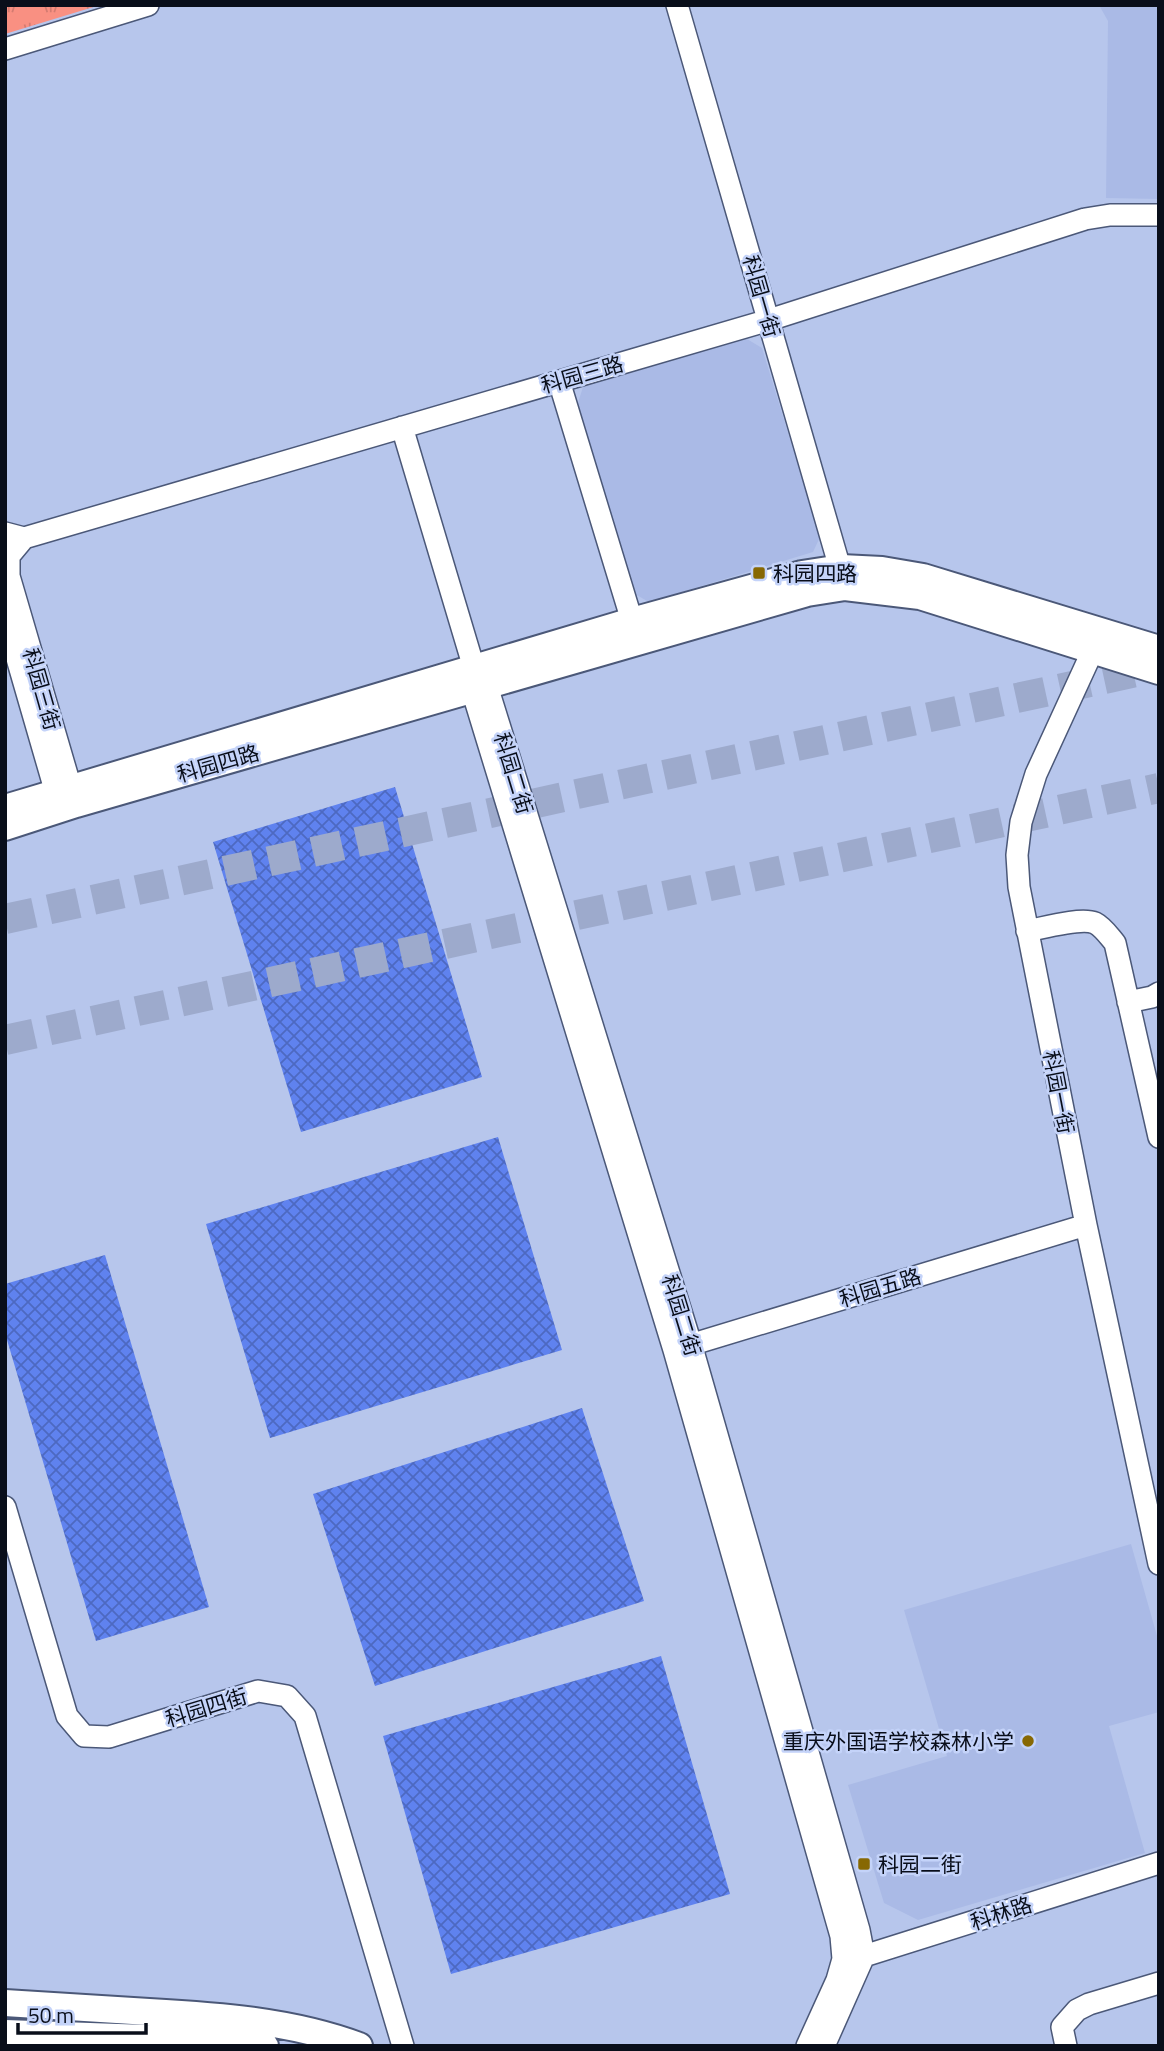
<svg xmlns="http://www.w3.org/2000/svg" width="1164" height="2051" font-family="'Titillium Web','Noto Sans SC',sans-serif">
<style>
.built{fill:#aabae6}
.grass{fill:url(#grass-tufts)}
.building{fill:url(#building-cross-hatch)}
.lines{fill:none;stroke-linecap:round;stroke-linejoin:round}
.highway-tunnel{stroke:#9daacc;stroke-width:30;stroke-dasharray:30 15;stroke-linecap:butt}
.minor-casing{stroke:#4b5878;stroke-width:24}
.major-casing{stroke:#4b5878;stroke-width:30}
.minor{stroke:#fff;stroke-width:21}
.major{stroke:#fff;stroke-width:26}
.poi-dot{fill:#876803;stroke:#c4d3f9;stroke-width:2.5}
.labels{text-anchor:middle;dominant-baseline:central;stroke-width:5;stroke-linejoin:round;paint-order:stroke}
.street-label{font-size:21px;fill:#090e1a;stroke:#c4d3f9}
.poi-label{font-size:21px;fill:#090e1a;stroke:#c4d3f9;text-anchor:start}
</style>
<defs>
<pattern id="grass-tufts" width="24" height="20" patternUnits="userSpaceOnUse" patternTransform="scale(1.75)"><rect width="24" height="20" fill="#f99082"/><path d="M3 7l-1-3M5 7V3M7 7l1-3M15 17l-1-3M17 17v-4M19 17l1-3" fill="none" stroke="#d47b70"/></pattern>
<pattern id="building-cross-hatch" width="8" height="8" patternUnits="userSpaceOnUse" patternTransform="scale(1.75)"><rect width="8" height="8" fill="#5f82ef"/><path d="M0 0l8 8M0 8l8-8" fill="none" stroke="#4d69c1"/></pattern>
</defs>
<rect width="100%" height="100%" fill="#b7c6ec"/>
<!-- built -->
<path class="built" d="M1099 5H1159V199L1106 198 1108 21Z
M747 339 762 348 820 537 813 552 649 602 633 593 577 406 583 387Z
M1131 1544 1159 1643V1712L1109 1726 1145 1853 918 1920 884 1903 848 1785 947 1756 904 1610Z"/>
<!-- grass -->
<path class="grass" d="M5 5H100L5 34Z"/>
<!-- building -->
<path class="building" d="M395 787 482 1077 301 1132 213 842Z
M498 1137 562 1350 270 1438 206 1224Z
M105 1255 209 1607 96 1641 5 1333V1284Z
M582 1408 644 1601 375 1686 313 1494Z
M661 1656 730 1894 451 1974 383 1736Z"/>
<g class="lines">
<!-- highway-tunnel -->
<path class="highway-tunnel" d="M5 919 1159 667
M5 1040 1159 788"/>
<defs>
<path id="minor" d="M677 5 844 582
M5 49 148 5
M559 381 632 621
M402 427 474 668 487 686 691 1344 859 1930 864 1956 824 2046
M5 533 24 538 769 320 1085 219 1110 215H1159
M24 538 9 556V576L75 802
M5 617 60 807
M1096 637 1093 650 1036 774 1021 822 1017 855 1019 887 1086 1225 1159 1564
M473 674 472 690 674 1350 841 1936 843 1959 837 1980 807 2046
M1027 931C1043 928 1081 917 1095 923 1103 927 1109 936 1115 943L1159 1137
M1128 1002 1152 997 1159 993
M680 1348 1086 1225
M5 1507 67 1716 84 1736 109 1737 258 1691 287 1696 305 1716 403 2046
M852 1958 864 1956 1159 1863
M1066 2046 1062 2027 1077 2010 1089 2004 1159 1983"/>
<path id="major" d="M5 808 632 621 802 574 841 568 882 570 923 577 1159 649
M5 827 76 804 807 593 845 587 920 596 1159 671
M5 2003C53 2006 101 2009 149 2012 220 2016 292 2021 359 2046
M5 2033 202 2040 265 2046"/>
</defs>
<!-- minor casing -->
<use href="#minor" class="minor-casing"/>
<!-- major casing -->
<use href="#major" class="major-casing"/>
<!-- minor -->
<use href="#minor" class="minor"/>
<!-- major -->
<use href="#major" class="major"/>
</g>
<!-- markers -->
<g class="poi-dot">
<rect x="752" y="566" width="14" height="14" rx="3.5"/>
<circle cx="1028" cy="1741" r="7"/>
<rect x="857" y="1857" width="14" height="14" rx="3.5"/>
</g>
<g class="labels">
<!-- street labels -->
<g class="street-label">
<text transform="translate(762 296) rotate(74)">科园一街</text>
<text transform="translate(582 374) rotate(-16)">科园三路</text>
<text transform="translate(42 689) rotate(74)">科园三街</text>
<text transform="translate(218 763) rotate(-16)">科园四路</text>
<text transform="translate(514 773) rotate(73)">科园二街</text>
<text transform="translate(1059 1092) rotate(79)">科园一街</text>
<text transform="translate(880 1287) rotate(-17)">科园五路</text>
<text transform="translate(682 1315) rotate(73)">科园二街</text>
<text transform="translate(206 1707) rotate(-17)">科园四街</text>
<text transform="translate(1001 1913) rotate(-18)">科林路</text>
</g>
<!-- poi labels -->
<g class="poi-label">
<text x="773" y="573">科园四路</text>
<text x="1014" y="1741" text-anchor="end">重庆外国语学校森林小学</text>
<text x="878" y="1864">科园二街</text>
</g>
</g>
<!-- border -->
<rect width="1164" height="2051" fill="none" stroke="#090e1a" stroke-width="14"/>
<!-- scale -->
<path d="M18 2023v10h128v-10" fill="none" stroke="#090e1a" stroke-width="3.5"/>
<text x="28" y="2023" font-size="21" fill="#090e1a" stroke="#c4d3f9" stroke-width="5" paint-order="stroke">50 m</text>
</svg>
